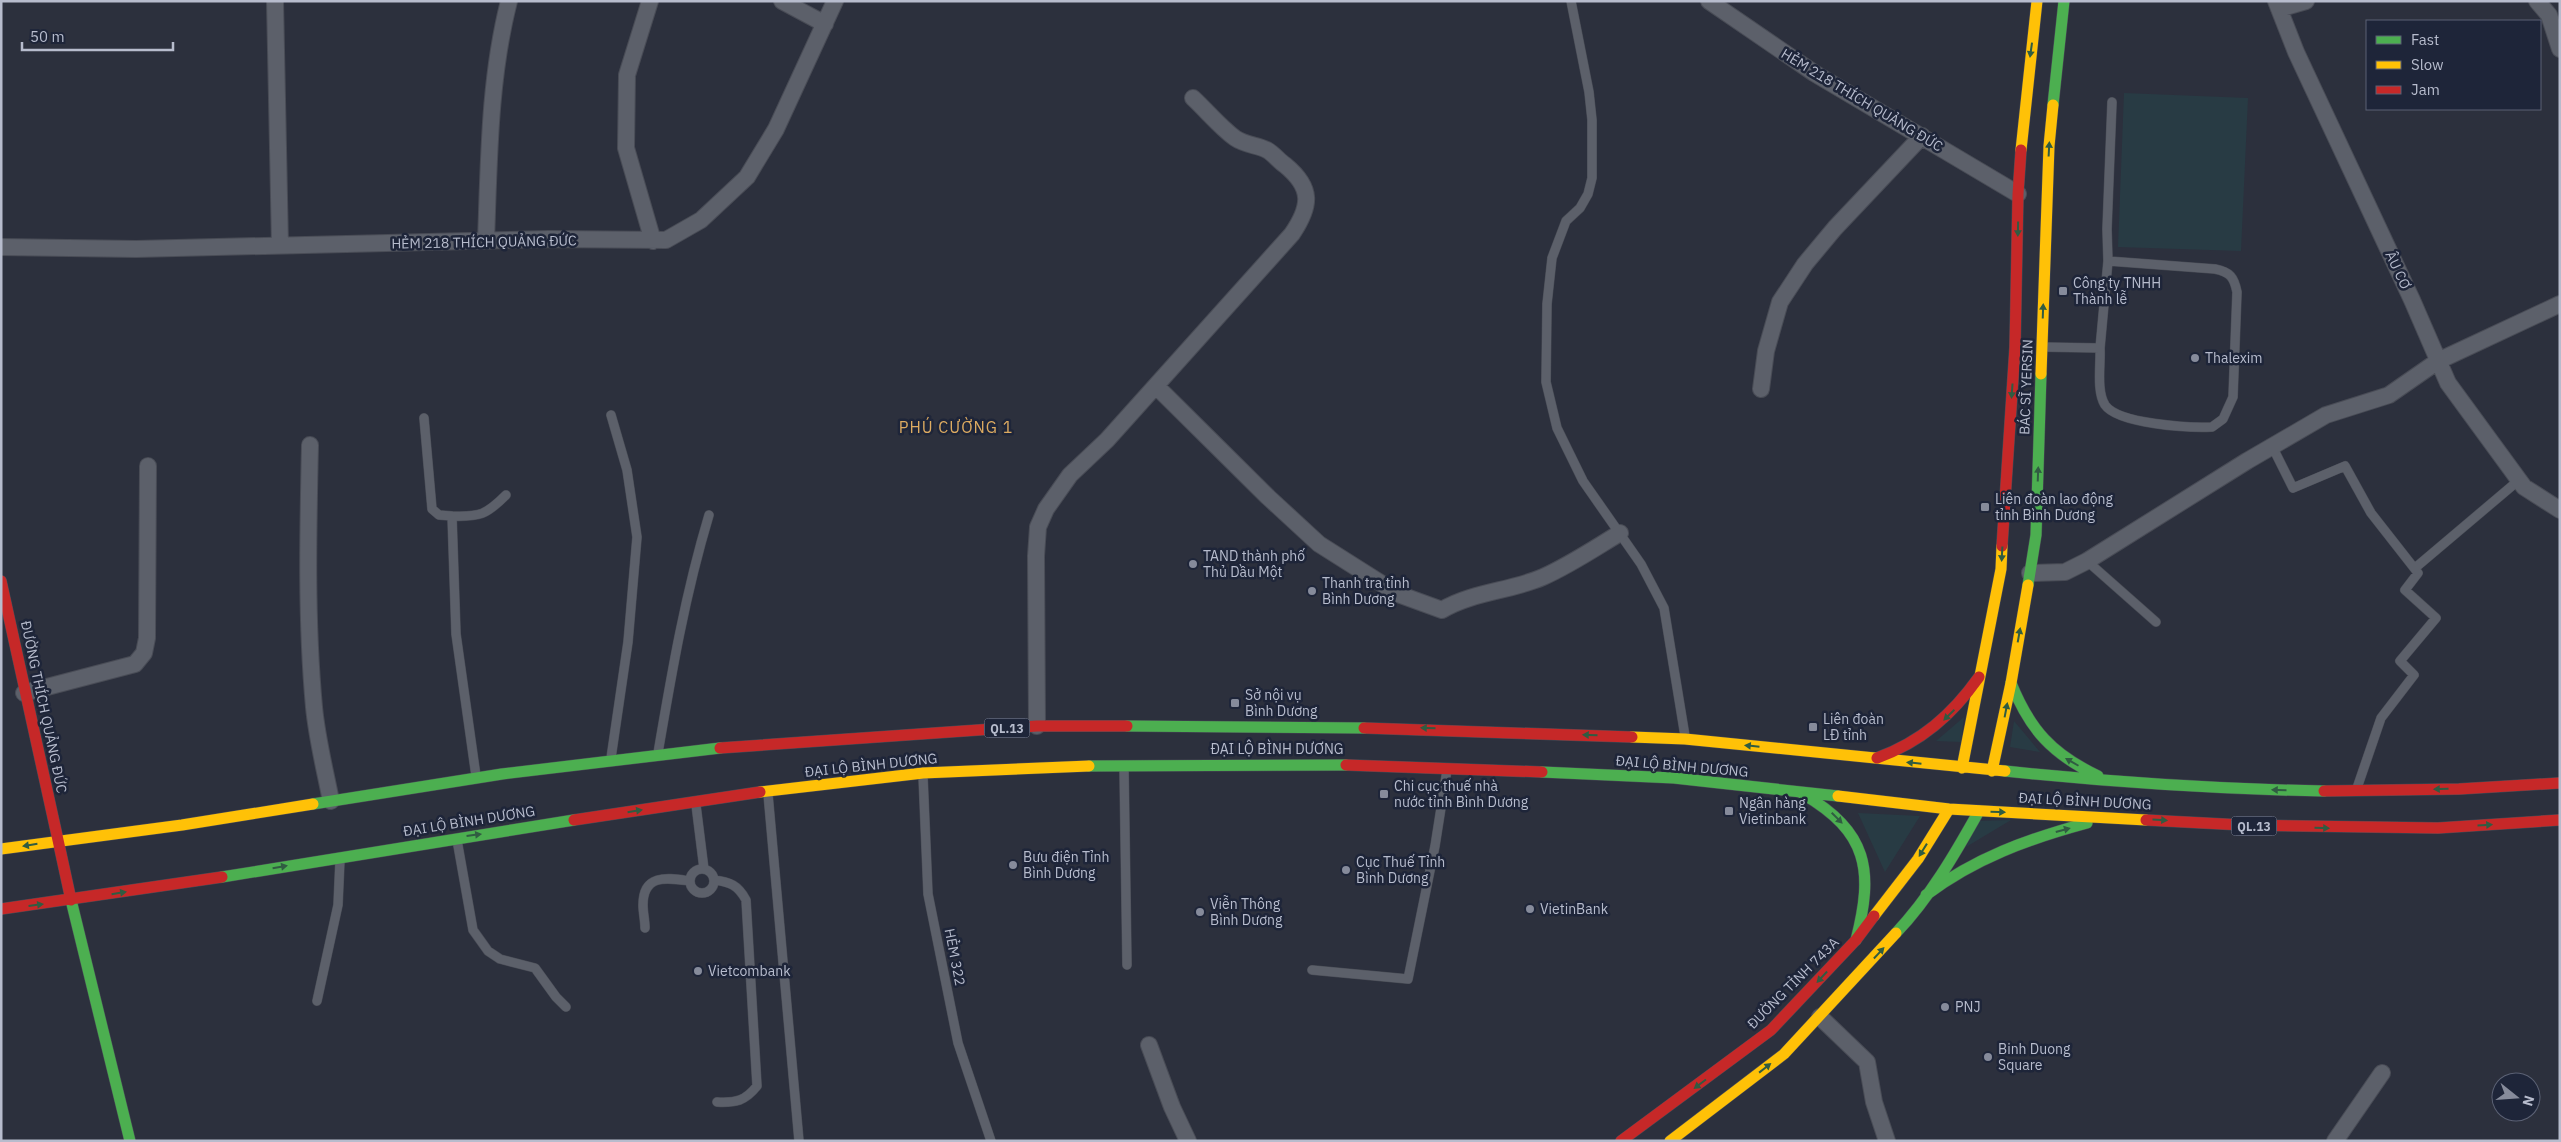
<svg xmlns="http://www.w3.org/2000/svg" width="2561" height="1142" font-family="'IBM Plex Sans',sans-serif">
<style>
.green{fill:#283b44}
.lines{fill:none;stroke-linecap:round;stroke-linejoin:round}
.lane-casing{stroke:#494c56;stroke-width:10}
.street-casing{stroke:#494c56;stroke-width:18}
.fast-casing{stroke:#494c56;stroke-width:12}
.slow-casing{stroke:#494c56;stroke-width:12}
.jam-casing{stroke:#494c56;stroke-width:12}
.lane{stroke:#5c606a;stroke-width:9}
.street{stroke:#5c606a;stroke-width:16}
.fast{stroke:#4caf50;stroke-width:11}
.slow{stroke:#ffc107;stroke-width:11}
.jam{stroke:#c62828;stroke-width:11}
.oneway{fill:#305c42}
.poi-dot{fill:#868b9b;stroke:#1e2539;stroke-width:2}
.labels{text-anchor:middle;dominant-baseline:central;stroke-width:5;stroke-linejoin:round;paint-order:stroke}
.shield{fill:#1e2539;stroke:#898fa1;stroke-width:1}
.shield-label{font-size:12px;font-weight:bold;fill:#b7bccd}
.street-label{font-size:14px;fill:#b7bccd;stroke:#1e2539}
.poi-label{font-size:14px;fill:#b7bccd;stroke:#1e2539;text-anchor:start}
.quarter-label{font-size:16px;letter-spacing:1px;fill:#ddab61;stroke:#1e2539}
</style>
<rect width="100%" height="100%" fill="#2c303d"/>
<!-- green -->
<path class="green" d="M2124 93 2248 98 2241 251 2118 247Z
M1964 717 1961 742 1936 741Z
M2014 721 2040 752 2010 747Z
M1858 813 1920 816 1885 872Z
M2011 820 1966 847 1978 821Z"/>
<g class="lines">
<defs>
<path id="lane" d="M1571 1 1589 92 1592 120V178L1588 194 1580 208 1566 221 1552 258 1547 304 1546 382 1557 428 1583 481 1641 564 1664 608 1685 736
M2042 347 2100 348C2101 363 2096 391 2105 405 2118 424 2189 428 2212 427L2223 419 2233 397 2237 292C2234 277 2230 272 2215 269L2108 261 2107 229 2112 102
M2100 348 2108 261
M424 418 432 509 439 515 452 516
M2272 446 2293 488 2345 466 2371 513 2418 573 2405 590 2436 618 2400 661 2414 675 2381 718 2357 788
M2087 561 2156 622
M2415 568 2519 480
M658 753C672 671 685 595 709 515
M611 758 628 642 637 537 627 470 611 415
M1124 767 1127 965
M476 776 456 634 452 516C480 517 486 515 506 495
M923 776 928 894 958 1043 991 1141
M768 794 799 1141
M696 805 704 869
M457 840 473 930 488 951 500 959 535 968 556 997 566 1007
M690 881a12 12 0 1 1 24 0a12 12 0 1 1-24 0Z
M714 880C730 882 738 885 746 900L757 1086C745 1101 736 1103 717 1102
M645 928C645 920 643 913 643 905 643 873 668 878 690 881
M1312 970 1408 979 1435 846 1447 770
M317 1001 338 905 340 860"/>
<path id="street" d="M275 1 280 246
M650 1 627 75 626 148 653 241
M782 1 825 24
M1709 1 1814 73 2018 194
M2276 1 2296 52 2412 300 2448 383 2524 487 2560 510
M2537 1 2549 15 2560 49
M2279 9 2306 1
M486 241C489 161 489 79 509 1
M1 247 136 249 549 239 666 240 701 220 747 177 776 129 835 1
M1156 386 1268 497 1319 544 1398 594 1442 610C1472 592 1511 591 1543 577 1570 565 1595 548 1620 533
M1761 389 1766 351 1780 302 1805 264 1835 228 1922 136
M310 445C308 532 306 620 314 707 317 739 325 770 331 801
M2030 573 2065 572 2087 561 2247 461 2326 415 2389 395 2438 361 2560 304
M24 693 135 664 144 653 147 638 148 466
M1037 726 1036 556 1038 527 1046 509 1070 475 1107 440 1292 234C1311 206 1313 188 1285 165 1279 161 1274 154 1267 150 1257 145 1245 145 1235 138 1220 127 1207 111 1193 98
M1820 1017 1867 1062 1874 1102 1887 1141
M1149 1045 1172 1107 1188 1141
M2335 1141 2382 1073"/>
<path id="fast" d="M2053 105 2064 1
M2028 585 2036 535 2041 374
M2011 683C2030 730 2052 754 2098 776
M1127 726 1364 728
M1089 766 1346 765
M2005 771C2111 782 2217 789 2324 791
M1542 772 1674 778 1838 796
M1803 794C1868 832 1874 870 1856 940
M313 804 502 774 720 748
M222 877 574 820
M1926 895C1975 858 2028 839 2087 823
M71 900 130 1141
M1896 933C1930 897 1955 854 1979 811"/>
<path id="slow" d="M2021 150 2037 1
M2041 374 2049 146 2053 105
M1632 737 1685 739 2005 771
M1962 768 2001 569 2002 546
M1992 771 2011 683 2028 585
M760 792 923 773 1089 766
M1838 796 1949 809 2146 820
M1 849 182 825 313 804
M1874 916 1918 859 1949 809
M1670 1141 1784 1054 1896 933"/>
<path id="jam" d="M2002 546 2015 347 2018 194 2021 150
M1 581 58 840
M1364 728 1632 737
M720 748 1037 726H1127
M1877 758C1921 742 1952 715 1979 677
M1346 765 1542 772
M2324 791 2459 789 2560 783
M574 820 760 792
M2146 820 2242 825 2438 828 2560 820
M58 840 71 900
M1 909 222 877
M1621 1141 1771 1030 1856 940 1874 916"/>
</defs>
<!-- lane casing -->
<use href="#lane" class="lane-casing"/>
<!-- street casing -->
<use href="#street" class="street-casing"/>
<!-- fast casing -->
<use href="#fast" class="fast-casing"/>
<!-- slow casing -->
<use href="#slow" class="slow-casing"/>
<!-- jam casing -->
<use href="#jam" class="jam-casing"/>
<!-- lane -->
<use href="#lane" class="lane"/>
<!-- street -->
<use href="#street" class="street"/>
<!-- fast -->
<use href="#fast" class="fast"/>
<!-- slow -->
<use href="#slow" class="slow"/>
<!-- jam -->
<use href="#jam" class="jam"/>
</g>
<!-- one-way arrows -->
<defs><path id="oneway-solid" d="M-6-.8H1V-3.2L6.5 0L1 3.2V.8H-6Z" transform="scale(1.25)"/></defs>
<g class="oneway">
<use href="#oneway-solid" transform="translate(2031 50) rotate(98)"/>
<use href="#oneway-solid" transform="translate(2049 149) rotate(-87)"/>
<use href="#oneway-solid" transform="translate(2018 229) rotate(91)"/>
<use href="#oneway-solid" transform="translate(2043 311) rotate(-88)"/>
<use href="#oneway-solid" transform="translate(2012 391) rotate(94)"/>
<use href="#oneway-solid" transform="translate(2038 474) rotate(-88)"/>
<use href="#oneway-solid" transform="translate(2002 554) rotate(93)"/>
<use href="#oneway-solid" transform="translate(2019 635) rotate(-80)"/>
<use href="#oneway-solid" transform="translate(2006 710) rotate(-79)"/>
<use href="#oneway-solid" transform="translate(1949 715) rotate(136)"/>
<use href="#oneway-solid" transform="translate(1428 728) rotate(-178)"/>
<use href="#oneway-solid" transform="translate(1590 735) rotate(-178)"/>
<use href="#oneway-solid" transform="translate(1752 746) rotate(-174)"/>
<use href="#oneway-solid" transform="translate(2072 762) rotate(-150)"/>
<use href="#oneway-solid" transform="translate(1914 763) rotate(-174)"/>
<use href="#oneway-solid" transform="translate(2441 789) rotate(178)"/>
<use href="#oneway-solid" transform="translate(2279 790) rotate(-179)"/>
<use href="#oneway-solid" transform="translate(635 811) rotate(-9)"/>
<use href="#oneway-solid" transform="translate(1998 812) rotate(2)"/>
<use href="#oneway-solid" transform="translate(1837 818) rotate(45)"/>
<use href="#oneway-solid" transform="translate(2160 820) rotate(3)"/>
<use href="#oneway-solid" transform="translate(2485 825) rotate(-4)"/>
<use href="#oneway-solid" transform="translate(2322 828) rotate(1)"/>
<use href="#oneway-solid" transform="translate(2063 830) rotate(-15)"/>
<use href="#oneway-solid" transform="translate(474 835) rotate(-7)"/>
<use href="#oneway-solid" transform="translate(30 845) rotate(171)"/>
<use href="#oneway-solid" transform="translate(1923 850) rotate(122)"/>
<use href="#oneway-solid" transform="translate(280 867) rotate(-10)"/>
<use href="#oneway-solid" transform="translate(119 893) rotate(-9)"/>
<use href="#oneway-solid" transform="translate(36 905) rotate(-7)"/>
<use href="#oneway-solid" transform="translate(1879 953) rotate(-47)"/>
<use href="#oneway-solid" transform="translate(1822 977) rotate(133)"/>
<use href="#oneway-solid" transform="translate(1765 1068) rotate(-38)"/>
<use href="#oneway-solid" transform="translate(1700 1084) rotate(143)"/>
</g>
<!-- markers -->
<g class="poi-dot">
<rect x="2058" y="286" width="10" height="10" rx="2.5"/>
<circle cx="2195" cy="358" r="5"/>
<rect x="1980" y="502" width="10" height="10" rx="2.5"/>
<circle cx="1193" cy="564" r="5"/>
<circle cx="1312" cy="591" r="5"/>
<rect x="1230" y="698" width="10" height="10" rx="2.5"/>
<rect x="1808" y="722" width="10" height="10" rx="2.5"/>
<rect x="1379" y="789" width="10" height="10" rx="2.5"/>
<rect x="1724" y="806" width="10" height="10" rx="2.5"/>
<circle cx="1013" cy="865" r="5"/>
<circle cx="1346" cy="870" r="5"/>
<circle cx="1530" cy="909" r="5"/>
<circle cx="1200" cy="912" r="5"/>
<circle cx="698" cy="971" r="5"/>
<circle cx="1945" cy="1007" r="5"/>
<circle cx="1988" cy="1057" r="5"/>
</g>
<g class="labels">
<!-- shield labels -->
<g class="shield">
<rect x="984.5" y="718.5" width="45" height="19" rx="4"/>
<rect x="2231.5" y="816.5" width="45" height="19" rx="4"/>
</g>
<g class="shield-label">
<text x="1007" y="728">QL.13</text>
<text x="2254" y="826">QL.13</text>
</g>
<!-- street labels -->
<g class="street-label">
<text transform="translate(1862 100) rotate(31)">HẺM 218 THÍCH QUẢNG ĐỨC</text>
<text transform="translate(484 242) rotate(-1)">HẺM 218 THÍCH QUẢNG ĐỨC</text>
<text transform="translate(2398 270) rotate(65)">ÂU CƠ</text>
<text transform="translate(2026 387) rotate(-88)">BÁC SĨ YERSIN</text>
<text transform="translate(44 707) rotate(78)">ĐƯỜNG THÍCH QUẢNG ĐỨC</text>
<text x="1277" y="749">ĐẠI LỘ BÌNH DƯƠNG</text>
<text transform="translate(871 765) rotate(-6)">ĐẠI LỘ BÌNH DƯƠNG</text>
<text transform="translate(1682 766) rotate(5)">ĐẠI LỘ BÌNH DƯƠNG</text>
<text transform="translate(2085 801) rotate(3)">ĐẠI LỘ BÌNH DƯƠNG</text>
<text transform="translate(469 821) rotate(-9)">ĐẠI LỘ BÌNH DƯƠNG</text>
<text transform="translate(955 957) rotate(79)">HẺM 322</text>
<text transform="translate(1793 983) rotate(-45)">ĐƯỜNG TỈNH 743A</text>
</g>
<!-- poi labels -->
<g class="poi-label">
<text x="2073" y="283">Công ty TNHH<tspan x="2073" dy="16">Thành lễ</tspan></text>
<text x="2205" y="358">Thalexim</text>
<text x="1995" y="499">Liên đoàn lao động<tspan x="1995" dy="16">tỉnh Bình Dương</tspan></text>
<text x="1203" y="556">TAND thành phố<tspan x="1203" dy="16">Thủ Dầu Một</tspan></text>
<text x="1322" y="583">Thanh tra tỉnh<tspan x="1322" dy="16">Bình Dương</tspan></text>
<text x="1245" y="695">Sở nội vụ<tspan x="1245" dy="16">Bình Dương</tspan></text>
<text x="1823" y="719">Liên đoàn<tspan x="1823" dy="16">LĐ tỉnh</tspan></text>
<text x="1394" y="786">Chi cục thuế nhà<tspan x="1394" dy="16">nước tỉnh Bình Dương</tspan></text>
<text x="1739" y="803">Ngân hàng<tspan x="1739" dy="16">Vietinbank</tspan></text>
<text x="1023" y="857">Bưu điện Tỉnh<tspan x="1023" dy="16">Bình Dương</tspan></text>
<text x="1356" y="862">Cục Thuế Tỉnh<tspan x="1356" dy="16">Bình Dương</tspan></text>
<text x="1210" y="904">Viễn Thông<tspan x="1210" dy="16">Bình Dương</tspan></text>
<text x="1540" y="909">VietinBank</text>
<text x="708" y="971">Vietcombank</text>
<text x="1955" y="1007">PNJ</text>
<text x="1998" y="1049">Binh Duong<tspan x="1998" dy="16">Square</tspan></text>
</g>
<!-- quarter labels -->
<g class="quarter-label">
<text x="956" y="427">PHÚ CƯỜNG 1</text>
</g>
</g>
<!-- border -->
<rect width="2561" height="1142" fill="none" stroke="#b7bccd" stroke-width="5"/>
<!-- legend -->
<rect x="2366" y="20" width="175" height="90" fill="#1e2539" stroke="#5b6174"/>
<rect x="2376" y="36" width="25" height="8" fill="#4caf50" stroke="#5b6174"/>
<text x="2411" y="45" font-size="15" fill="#b7bccd">Fast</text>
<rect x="2376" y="61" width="25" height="8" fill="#ffc107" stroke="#5b6174"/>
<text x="2411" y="70" font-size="15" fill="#b7bccd">Slow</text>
<rect x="2376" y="86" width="25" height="8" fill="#c62828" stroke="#5b6174"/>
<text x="2411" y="95" font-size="15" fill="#b7bccd">Jam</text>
<!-- north arrow -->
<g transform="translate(2516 1097) rotate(107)"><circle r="24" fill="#1e2539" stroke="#5b6174"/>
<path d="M0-4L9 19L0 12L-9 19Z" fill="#868b9b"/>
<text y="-8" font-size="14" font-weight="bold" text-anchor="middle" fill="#b7bccd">N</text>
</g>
<!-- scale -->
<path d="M22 42v8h151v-8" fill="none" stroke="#b7bccd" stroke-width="2.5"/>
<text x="30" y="42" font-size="15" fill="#b7bccd" stroke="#1e2539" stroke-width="4" paint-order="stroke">50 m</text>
</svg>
